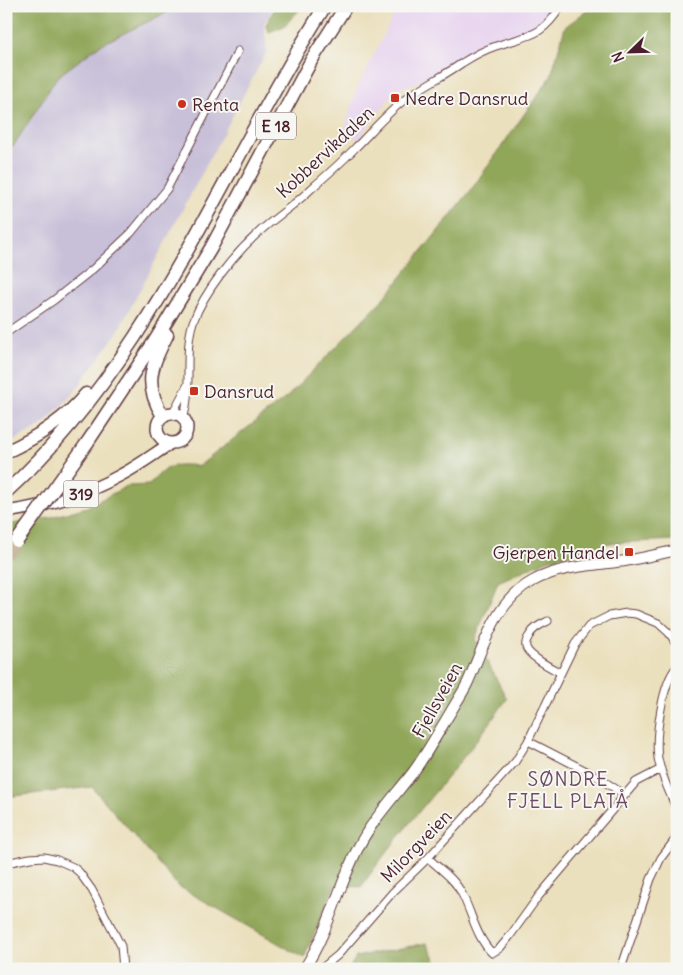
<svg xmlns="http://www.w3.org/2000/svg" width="683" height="975" font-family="Delius,sans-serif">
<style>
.built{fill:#e7d2ef}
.industrial{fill:#c8bfd8}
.forest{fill:#90a658;stroke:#6d6242}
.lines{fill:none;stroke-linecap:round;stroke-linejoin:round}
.highway-tunnel{stroke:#cbb9a0;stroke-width:12;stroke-dasharray:12 6;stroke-linecap:butt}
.street-casing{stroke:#623c41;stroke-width:9}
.secondary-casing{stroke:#623c41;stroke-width:12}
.primary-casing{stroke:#623c41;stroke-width:14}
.highway-casing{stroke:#623c41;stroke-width:15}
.street{stroke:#fff;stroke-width:7}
.secondary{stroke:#fff;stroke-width:10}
.primary{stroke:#fff;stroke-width:11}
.highway{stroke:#fff;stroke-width:12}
.highway-bridge-casing{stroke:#623c41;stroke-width:15;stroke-linecap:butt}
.highway-bridge{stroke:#fff;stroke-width:12}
.poi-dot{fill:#c8321e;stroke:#f6f6f2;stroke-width:2}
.labels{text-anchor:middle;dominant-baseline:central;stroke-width:4;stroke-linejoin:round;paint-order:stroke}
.shield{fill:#f6f6f2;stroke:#7e6067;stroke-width:1}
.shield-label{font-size:16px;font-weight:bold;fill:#4a1f2b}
.poi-label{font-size:18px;fill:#4a1f2b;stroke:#f6f6f2;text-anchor:start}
.street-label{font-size:18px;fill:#4a1f2b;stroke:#f6f6f2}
.neighbourhood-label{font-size:19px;letter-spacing:1px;fill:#714c63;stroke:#f6f6f2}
</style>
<rect width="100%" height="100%" fill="#f6f6f2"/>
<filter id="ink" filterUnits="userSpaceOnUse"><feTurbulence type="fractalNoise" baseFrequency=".02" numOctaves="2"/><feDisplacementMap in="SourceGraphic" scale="10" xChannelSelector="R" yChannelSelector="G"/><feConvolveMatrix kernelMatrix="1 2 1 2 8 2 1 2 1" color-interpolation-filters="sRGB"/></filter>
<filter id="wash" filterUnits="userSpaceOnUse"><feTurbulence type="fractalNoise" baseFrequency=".0096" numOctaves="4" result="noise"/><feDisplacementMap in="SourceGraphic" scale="20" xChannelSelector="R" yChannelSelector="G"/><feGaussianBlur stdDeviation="1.12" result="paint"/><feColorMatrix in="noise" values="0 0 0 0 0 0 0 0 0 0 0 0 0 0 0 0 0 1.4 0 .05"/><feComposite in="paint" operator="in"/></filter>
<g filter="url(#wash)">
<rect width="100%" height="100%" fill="#ebe0bd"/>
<!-- built -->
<path class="built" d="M398 6H556L527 34 482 47 423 79 396 90 358 139 343 135 356 91Z"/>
<!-- industrial -->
<path class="industrial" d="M180 6H274L264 24 267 51 117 333 73 394 42 425 6 445V149L14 145 57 77 100 45Z"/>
<!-- forest -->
<path class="forest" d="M6 6H180L100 45 57 77 14 145 6 149Z
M276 6H303L284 26 269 32 266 25Z
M593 6H677V201L673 205 677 208V540L610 543 547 560 498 582 475 639 507 699C462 765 406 822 361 887L335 885 304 958 178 886 92 787 6 797V525L48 518 87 507 127 486 149 485C167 465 171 463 199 466L288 396 386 296 471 190 551 76 565 27Z
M427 943 440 969H349L356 957Z"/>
</g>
<g filter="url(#ink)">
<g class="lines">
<!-- highway-tunnel -->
<path class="highway-tunnel" d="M6 554 17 541"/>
<defs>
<path id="street" d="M6 333 54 300 93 269 131 233 167 189 238 51
M172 414 187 386
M183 419C193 388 183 354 193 322 204 292 233 256 257 234 274 218 295 205 312 188 327 175 343 161 356 147 373 130 389 111 408 97 425 85 445 75 462 63 473 56 484 50 496 46 527 35 542 38 561 6
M548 621C540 625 533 628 529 636 527 639 525 643 526 647 528 656 553 669 561 673
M677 667C662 682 655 737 658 758 661 776 670 793 677 810
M528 741 596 776 625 795
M428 858C440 869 455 879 462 894 472 913 476 937 492 953L500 948 510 936 538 897 636 782 661 769
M6 863 30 858 44 857 57 860 73 867 79 872 92 890 121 946 123 969
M321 969 338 955 393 892 428 858 515 762 528 741 575 644 589 626 609 616 627 613 636 614 658 623 669 633 677 644
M621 969 651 879 661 858 677 837"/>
<path id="secondary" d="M304 969C329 931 338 887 358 848 372 820 395 796 414 771 427 753 438 733 450 713 455 704 462 694 467 684 484 647 494 602 533 581 561 566 594 565 625 561 642 558 660 554 677 550"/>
<path id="primary" d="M157 428a15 15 0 1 1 30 0a15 15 0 1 1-30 0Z
M6 512C45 506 85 495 119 476 137 467 154 454 171 443"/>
<path id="highway" d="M163 416C143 384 151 367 167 335
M87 443 156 339 211 248 311 61 346 6
M6 452C36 438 65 420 86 394
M6 492C153 358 221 170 325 6"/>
</defs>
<!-- street casing -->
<use href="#street" class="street-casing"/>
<!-- secondary casing -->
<use href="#secondary" class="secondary-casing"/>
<!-- primary casing -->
<use href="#primary" class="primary-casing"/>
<!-- highway casing -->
<use href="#highway" class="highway-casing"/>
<!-- street -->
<use href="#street" class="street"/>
<!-- secondary -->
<use href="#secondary" class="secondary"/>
<!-- primary -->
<use href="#primary" class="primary"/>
<!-- highway -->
<use href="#highway" class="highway"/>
<defs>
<path id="highway-bridge" d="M17 541 87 443"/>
</defs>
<!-- highway-bridge casing -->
<use href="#highway-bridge" class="highway-bridge-casing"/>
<!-- highway-bridge -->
<use href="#highway-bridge" class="highway-bridge"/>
</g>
</g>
<!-- markers -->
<g class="poi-dot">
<rect x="390" y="93" width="10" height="10" rx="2.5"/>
<circle cx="182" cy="104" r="5"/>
<rect x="189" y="386" width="10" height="10" rx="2.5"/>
<rect x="624" y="547" width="10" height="10" rx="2.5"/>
</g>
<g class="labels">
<!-- shield labels -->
<g class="shield">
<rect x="256" y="112.5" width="40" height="27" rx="4"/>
<rect x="63.5" y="480.5" width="35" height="27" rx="4"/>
</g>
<g class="shield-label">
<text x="276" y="126">E 18</text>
<text x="81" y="494">319</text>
</g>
<!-- poi labels -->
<g class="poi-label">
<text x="405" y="98">Nedre Dansrud</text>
<text x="192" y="104">Renta</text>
<text x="204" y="391">Dansrud</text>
<text x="619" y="552" text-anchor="end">Gjerpen Handel</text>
</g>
<!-- street labels -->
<g class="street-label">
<text transform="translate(325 152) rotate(-43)">Kobbervikdalen</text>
<text transform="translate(437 700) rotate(-61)">Fjellsveien</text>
<text transform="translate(416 846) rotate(-46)">Milorgveien</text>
</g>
<!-- neighbourhood labels -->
<g class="neighbourhood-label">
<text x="568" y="779">SØNDRE<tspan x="568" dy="22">FJELL PLATÅ</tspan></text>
</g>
</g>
<!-- margin -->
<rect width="683" height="975" fill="none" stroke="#f6f6f2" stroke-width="25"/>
<!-- north arrow -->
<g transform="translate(630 52) rotate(247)" stroke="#f6f6f2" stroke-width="4" paint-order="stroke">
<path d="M0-4L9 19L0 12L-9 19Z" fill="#4a1f2b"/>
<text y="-8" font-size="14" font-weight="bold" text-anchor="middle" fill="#4a1f2b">N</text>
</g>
</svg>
